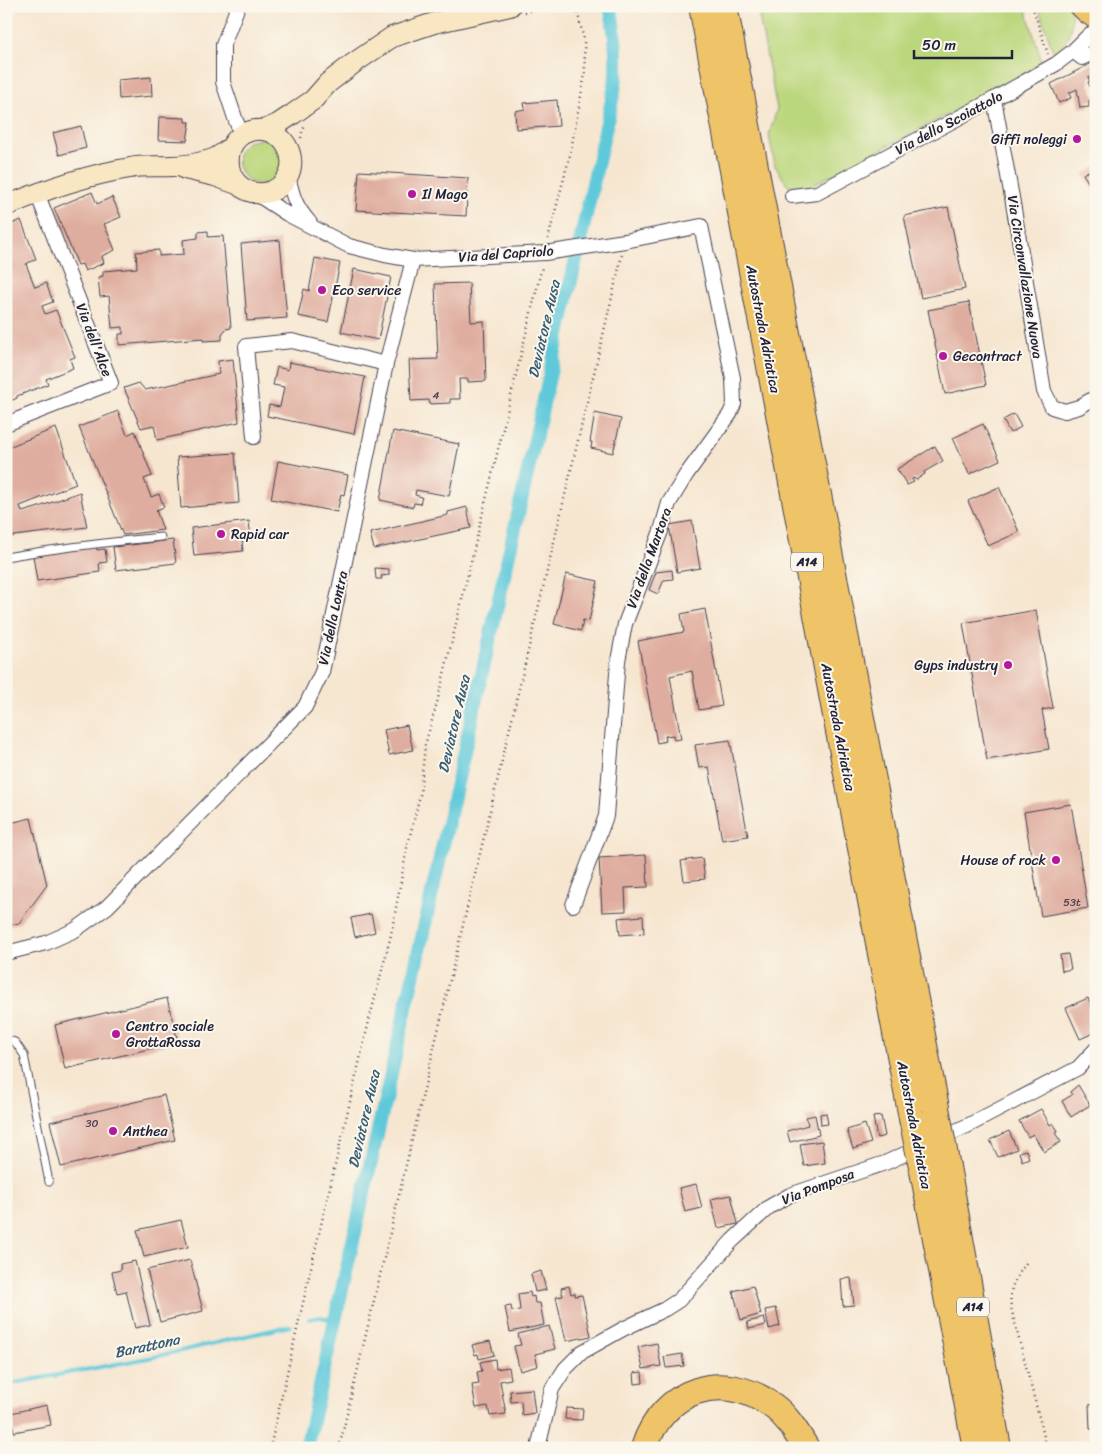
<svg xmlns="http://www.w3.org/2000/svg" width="1102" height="1454" font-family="Sriracha,sans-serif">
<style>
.green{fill:#bbd77d;stroke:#6e7c5c}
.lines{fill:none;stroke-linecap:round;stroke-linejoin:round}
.stream{stroke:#5fc9da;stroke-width:4}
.canal{stroke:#5fc9da;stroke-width:14}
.building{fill:#dfad9f}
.lane-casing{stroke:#423f51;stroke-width:9}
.street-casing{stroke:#423f51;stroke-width:16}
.secondary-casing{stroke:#423f51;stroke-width:22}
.primary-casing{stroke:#423f51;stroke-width:24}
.highway-casing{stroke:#423f51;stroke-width:28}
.path{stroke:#423f51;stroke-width:2.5;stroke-dasharray:1 4;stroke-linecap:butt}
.lane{stroke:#fff;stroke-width:7}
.street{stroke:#fff;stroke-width:14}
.secondary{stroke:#f9e7c3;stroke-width:20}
.primary{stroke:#efc469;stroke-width:22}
.highway{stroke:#efc469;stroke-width:26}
.highway-bridge-casing{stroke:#423f51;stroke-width:28;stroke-linecap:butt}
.highway-bridge{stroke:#efc469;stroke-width:26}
.poi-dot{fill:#b5179e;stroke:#fbf7ec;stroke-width:2}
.labels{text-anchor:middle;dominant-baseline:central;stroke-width:4;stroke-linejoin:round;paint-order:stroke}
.number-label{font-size:11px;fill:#514554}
.shield{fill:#fbf7ec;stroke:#636270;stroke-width:1}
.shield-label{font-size:12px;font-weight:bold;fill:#22223b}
.street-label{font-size:14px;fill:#22223b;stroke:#fbf7ec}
.poi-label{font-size:14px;fill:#22223b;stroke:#fbf7ec;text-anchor:start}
.water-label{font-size:15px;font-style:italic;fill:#375c73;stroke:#fbf7ec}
</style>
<rect width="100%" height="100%" fill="#fbf7ec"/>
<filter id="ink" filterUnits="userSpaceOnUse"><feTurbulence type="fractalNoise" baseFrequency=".02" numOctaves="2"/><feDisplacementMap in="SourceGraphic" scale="10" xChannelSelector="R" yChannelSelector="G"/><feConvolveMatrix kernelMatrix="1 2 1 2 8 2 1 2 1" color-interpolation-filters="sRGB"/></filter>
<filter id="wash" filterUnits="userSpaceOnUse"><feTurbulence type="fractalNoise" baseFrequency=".0096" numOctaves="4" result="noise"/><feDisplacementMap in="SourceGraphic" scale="20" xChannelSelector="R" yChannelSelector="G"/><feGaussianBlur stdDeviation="1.12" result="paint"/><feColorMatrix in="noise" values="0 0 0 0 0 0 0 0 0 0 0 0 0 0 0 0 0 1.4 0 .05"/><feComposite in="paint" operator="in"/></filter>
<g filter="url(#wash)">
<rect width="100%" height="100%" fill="#f6e6d0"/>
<!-- green -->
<path class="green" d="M757 6H1025L1043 65 805 189 788 186 775 166 769 135 777 109Z
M1038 6H1069C1075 21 1070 44 1055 52L1053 51Z
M266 138 284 156 280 175C277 177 273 180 270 182 254 190 233 173 238 155 239 150 243 146 247 142Z"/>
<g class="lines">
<!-- stream -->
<path class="stream" d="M309 1319 320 1317 335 1320
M9 1384 154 1357 290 1326"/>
<!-- canal -->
<path class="canal" d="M306 1448 608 118C611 104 615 90 616 76 617 52 615 29 610 6"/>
</g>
<g id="blocks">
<!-- building -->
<path class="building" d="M1096 61V74L1088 78 1090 81 1088 82 1096 99 1089 101V107L1080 108 1077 89 1069 93 1071 98 1059 103 1051 84Z
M151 77 152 96 119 99 118 80Z
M557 100 559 126 516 129 515 111 525 109 524 103Z
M159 117 185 118V122H190L187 141 158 140Z
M81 126 86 148 59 155 53 133Z
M1096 167V195L1083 174Z
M359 171 468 178 466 216 356 210Z
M92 192 97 204 112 197 121 217 104 224 115 250 102 256 104 263 85 271 82 264 78 265 54 208Z
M948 207 965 289 921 298 904 216Z
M21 220 36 259 26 264 35 287 46 283 53 302 42 306 45 314 56 310 75 357 70 359 73 368 46 379 48 384 17 396V398L6 403V226Z
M208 231V237L223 236 231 328 226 329 222 334V340L203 341V338L119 345V334H123V327L112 328 109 296 100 297 98 277 103 276V271L137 268 136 252 159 250V256L184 254 183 240 198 238V232Z
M280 240 287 318 247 321 241 244Z
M315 258 340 263 328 322 298 316 304 289 309 291Z
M354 269 391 277 378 340 341 332Z
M469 283 471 322 484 321 486 381 468 382V379H459L460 399H450V403L430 404 429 400 411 401 409 360 438 359 435 284Z
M969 302 986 385 945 394 928 310Z
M233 359 239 422 157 440 154 425 141 428 124 388 139 383 145 390 219 374 218 361Z
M289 362 365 377 354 434 267 416 269 405 280 407 284 387 273 385 277 367 288 370Z
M118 411 127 435 135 431 152 476 144 479 151 497 159 494 164 507 156 510 163 530 123 535 79 427Z
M595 413 621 419 613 453 591 448 592 442H590Z
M1014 414 1021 427 1010 433 1003 420Z
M983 424 1000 460 969 474 953 438Z
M56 428 76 484 20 506 22 512 36 508 80 492 87 527 6 537V448Z
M393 431 459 444 449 496 416 490 415 495 422 497 420 504 414 503 413 507 380 500Z
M935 446 943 461 924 472 925 474 916 480 914 478 912 479 914 482 907 485 897 469Z
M235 453 239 503 181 508 177 457Z
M278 461 348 475 344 495 341 494 337 512 271 499Z
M999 487 1019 532 988 546 968 501Z
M467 507 471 528 374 549 370 533 448 515V512Z
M249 521 251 540 242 541 243 551 194 556 191 528Z
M692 521 700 568 677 572 669 525Z
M173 540 176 563 116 570 113 547Z
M96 546 97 550 105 549 107 562 99 563 100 572 37 581 33 556Z
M375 568 389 569V575L381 576 382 579H376Z
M672 570 673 579 664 580 658 594 649 590 656 572Z
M566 574 598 581 589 621 583 620 581 631 554 624Z
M705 609 722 706 699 710 692 671 670 676 681 739 674 740 673 735 665 736 666 741 657 743 638 641 684 632 681 614Z
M1036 610 1053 708 1042 710 1049 749 987 760 963 623Z
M407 725 413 750 389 755 384 730Z
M730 740 748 836 722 840 709 767 699 768 695 745Z
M1071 804 1088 908 1041 916 1024 812Z
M31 818 47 885 19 923 6 926V824Z
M646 855 648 887 625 888 626 911 602 912 599 858Z
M702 858 705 879 684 881 681 861Z
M371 914 375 932 355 937 351 918Z
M643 916 644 933 620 935 618 918Z
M1068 954 1071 969 1062 971 1060 955Z
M167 998 178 1042 65 1069 55 1025Z
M1088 998 1096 1015V1032L1080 1039 1066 1008Z
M1078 1085 1090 1105 1071 1117 1062 1101 1072 1095 1070 1092Z
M164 1095 175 1140 61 1167 50 1122Z
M1041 1109 1050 1125 1053 1123 1058 1131 1055 1133 1061 1142 1044 1152 1033 1134 1028 1137 1019 1121Z
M826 1113 828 1124 821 1125 820 1114Z
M815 1115 819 1135 790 1142 787 1131 808 1125 806 1117Z
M881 1116 885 1136 877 1138 873 1117Z
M865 1124 871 1143 853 1149 847 1130Z
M1009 1131 1017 1149 998 1157 990 1140Z
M822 1141 825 1163 804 1166 800 1144Z
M1026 1150 1029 1158 1022 1161 1019 1152Z
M696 1184 702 1208 685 1212 679 1188Z
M731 1195 738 1224 718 1228 711 1199Z
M181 1220 188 1247 144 1257 137 1230Z
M190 1260 203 1311 160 1322 147 1270Z
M135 1261 150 1325 135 1328 126 1291 117 1293 112 1272 121 1270 120 1264Z
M541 1271 546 1290 535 1292 531 1274Z
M851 1278 854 1305 843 1306 841 1279Z
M569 1286 571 1294 575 1293V1296L582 1295 591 1336 566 1341 556 1297 563 1296 561 1288Z
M753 1286 761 1314 741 1320 733 1291Z
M530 1292 531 1297 534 1296 535 1303H540L544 1325 510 1332 505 1307 511 1306 512 1311 520 1310 518 1294Z
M776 1308 780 1326 769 1329 765 1310Z
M764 1318 766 1325 749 1329 747 1322Z
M549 1326 555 1349 535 1354 538 1366 520 1371 514 1346 521 1345 518 1334Z
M490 1341 494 1355 479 1359 478 1354 475 1355 472 1345Z
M657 1343 661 1366 643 1369 638 1347Z
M682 1354 684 1366 666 1368 664 1357Z
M495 1359 496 1369 509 1367 511 1379 500 1381 506 1414 490 1416 488 1406 476 1408 472 1385 479 1384 477 1372 482 1371 480 1362Z
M642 1372 643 1383 635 1384 634 1373Z
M532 1389 535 1413 522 1415 521 1401 511 1402 510 1391Z
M1096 1404V1429H1090L1089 1405Z
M47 1405 51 1425 14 1432 11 1413Z
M566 1408 583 1409 582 1420 565 1419Z"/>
</g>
</g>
<g filter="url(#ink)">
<use href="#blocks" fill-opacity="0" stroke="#423f51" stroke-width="1"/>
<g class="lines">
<defs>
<path id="lane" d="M6 557C57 548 109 542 161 537
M6 1039 15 1042 24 1055 49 1182
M1090 1055 1096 1069"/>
<path id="street" d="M238 6 223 45V82L236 121 242 135
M1073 51 1082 58 1096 51
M994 99 1013 203 1044 391 1052 407 1065 411 1079 407 1096 397
M288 176C293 197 295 206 310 223
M255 193 287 214 349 246 385 255 413 260 545 253 625 241 701 226 733 378 734 404 730 414 686 475 669 503 661 531 625 624 618 661 606 816 573 905
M792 196 817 193 994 99 1056 64 1073 51 1088 36 1096 31
M6 424 111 383 37 193
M254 437 246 346 292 341 386 364
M6 953 46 943 75 930 107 907 305 707 322 672 386 364 413 260
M538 1448 552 1389 565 1369 582 1352 623 1329 665 1309 679 1300 732 1241 769 1207 790 1195 885 1163 969 1125 1078 1068 1096 1049"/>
<path id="secondary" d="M264 130 278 124 293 114 313 100 328 83 354 63 392 37 434 23 510 6
M185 169 215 176 237 184
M6 206C46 189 87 175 130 168 143 165 158 167 172 166 183 166 195 164 206 161 214 160 226 152 232 146 233 144 234 142 236 140 242 132 254 129 263 130 284 132 298 157 288 176 271 209 217 192 231 147"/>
<path id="primary" d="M1081 6 1087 12 1096 18"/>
<path id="highway" d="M702 6 912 1118
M724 6 936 1108
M947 1167 998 1448
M924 1176 976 1448
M644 1448C663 1389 722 1369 773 1406 787 1416 797 1433 806 1448"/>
</defs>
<!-- lane casing -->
<use href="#lane" class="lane-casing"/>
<!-- street casing -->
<use href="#street" class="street-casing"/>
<!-- secondary casing -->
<use href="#secondary" class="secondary-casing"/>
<!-- primary casing -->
<use href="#primary" class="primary-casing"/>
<!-- highway casing -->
<use href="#highway" class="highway-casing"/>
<!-- path -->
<path class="path" d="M1032 6 1048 54
M524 12 554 6
M301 138 302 132 305 126
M548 239 570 155 585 74 584 40 576 6
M1026 1263C1014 1281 1009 1286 1011 1308L1047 1448
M270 1448 313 1259 369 1021 391 935 407 848 420 795 425 745 437 703 542 267
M339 1448 622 255"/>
<!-- lane -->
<use href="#lane" class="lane"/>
<!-- street -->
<use href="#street" class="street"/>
<!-- secondary -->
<use href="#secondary" class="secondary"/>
<!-- primary -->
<use href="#primary" class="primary"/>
<!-- highway -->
<use href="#highway" class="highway"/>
<defs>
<path id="highway-bridge" d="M936 1108 947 1167
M912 1118 924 1176"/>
</defs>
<!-- highway-bridge casing -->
<use href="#highway-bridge" class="highway-bridge-casing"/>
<!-- highway-bridge -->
<use href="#highway-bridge" class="highway-bridge"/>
</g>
</g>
<!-- markers -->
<g class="poi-dot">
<circle cx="1077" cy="139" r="5"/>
<circle cx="412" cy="194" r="5"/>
<circle cx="322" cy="290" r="5"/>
<circle cx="943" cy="356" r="5"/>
<circle cx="221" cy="534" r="5"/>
<circle cx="1008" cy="665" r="5"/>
<circle cx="1056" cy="860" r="5"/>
<circle cx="116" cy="1034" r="5"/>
<circle cx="113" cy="1131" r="5"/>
</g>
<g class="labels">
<!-- number labels -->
<g class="number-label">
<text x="436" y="395">4</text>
<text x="1072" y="902">53t</text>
<text x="92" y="1123">30</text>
</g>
<!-- shield labels -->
<g class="shield">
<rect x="791" y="552.5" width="32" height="19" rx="4"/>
<rect x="957" y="1297.5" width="32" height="19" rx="4"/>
</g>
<g class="shield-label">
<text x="807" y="562">A14</text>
<text x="973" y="1307">A14</text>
</g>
<!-- street labels -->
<g class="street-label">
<text transform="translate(949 123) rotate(-28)">Via dello Scoiattolo</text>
<text transform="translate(506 254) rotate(-4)">Via del Capriolo</text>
<text transform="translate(1025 277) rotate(81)">Via Circonvallazione Nuova</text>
<text transform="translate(763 329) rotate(79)">Autostrada Adriatica</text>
<text transform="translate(94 340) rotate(69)">Via dell'Alce</text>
<text transform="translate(649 558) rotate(-70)">Via della Martora</text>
<text transform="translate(333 618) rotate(-78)">Via della Lontra</text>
<text transform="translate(838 727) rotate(79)">Autostrada Adriatica</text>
<text transform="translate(914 1125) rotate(79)">Autostrada Adriatica</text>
<text transform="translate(818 1187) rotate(-21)">Via Pomposa</text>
</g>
<!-- poi labels -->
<g class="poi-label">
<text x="1067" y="139" text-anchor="end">Giffi noleggi</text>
<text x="422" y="194">Il Mago</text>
<text x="332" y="290">Eco service</text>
<text x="953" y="356">Gecontract</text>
<text x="231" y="534">Rapid car</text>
<text x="998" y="665" text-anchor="end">Gyps industry</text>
<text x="1046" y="860" text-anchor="end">House of rock</text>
<text x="126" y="1026">Centro sociale<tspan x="126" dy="16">GrottaRossa</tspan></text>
<text x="123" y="1131">Anthea</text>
</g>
<!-- water labels -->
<g class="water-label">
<text transform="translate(544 329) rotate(-77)">Deviatore Ausa</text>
<text transform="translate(454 724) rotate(-77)">Deviatore Ausa</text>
<text transform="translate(364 1119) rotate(-77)">Deviatore Ausa</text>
<text transform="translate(147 1346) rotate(-12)">Barattona</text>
</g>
</g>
<!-- margin -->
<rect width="1102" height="1454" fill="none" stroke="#fbf7ec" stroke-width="25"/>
<!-- scale -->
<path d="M914 50v8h98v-8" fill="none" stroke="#22223b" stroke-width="2.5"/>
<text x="922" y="50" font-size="15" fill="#22223b" stroke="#fbf7ec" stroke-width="4" paint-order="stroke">50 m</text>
</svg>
